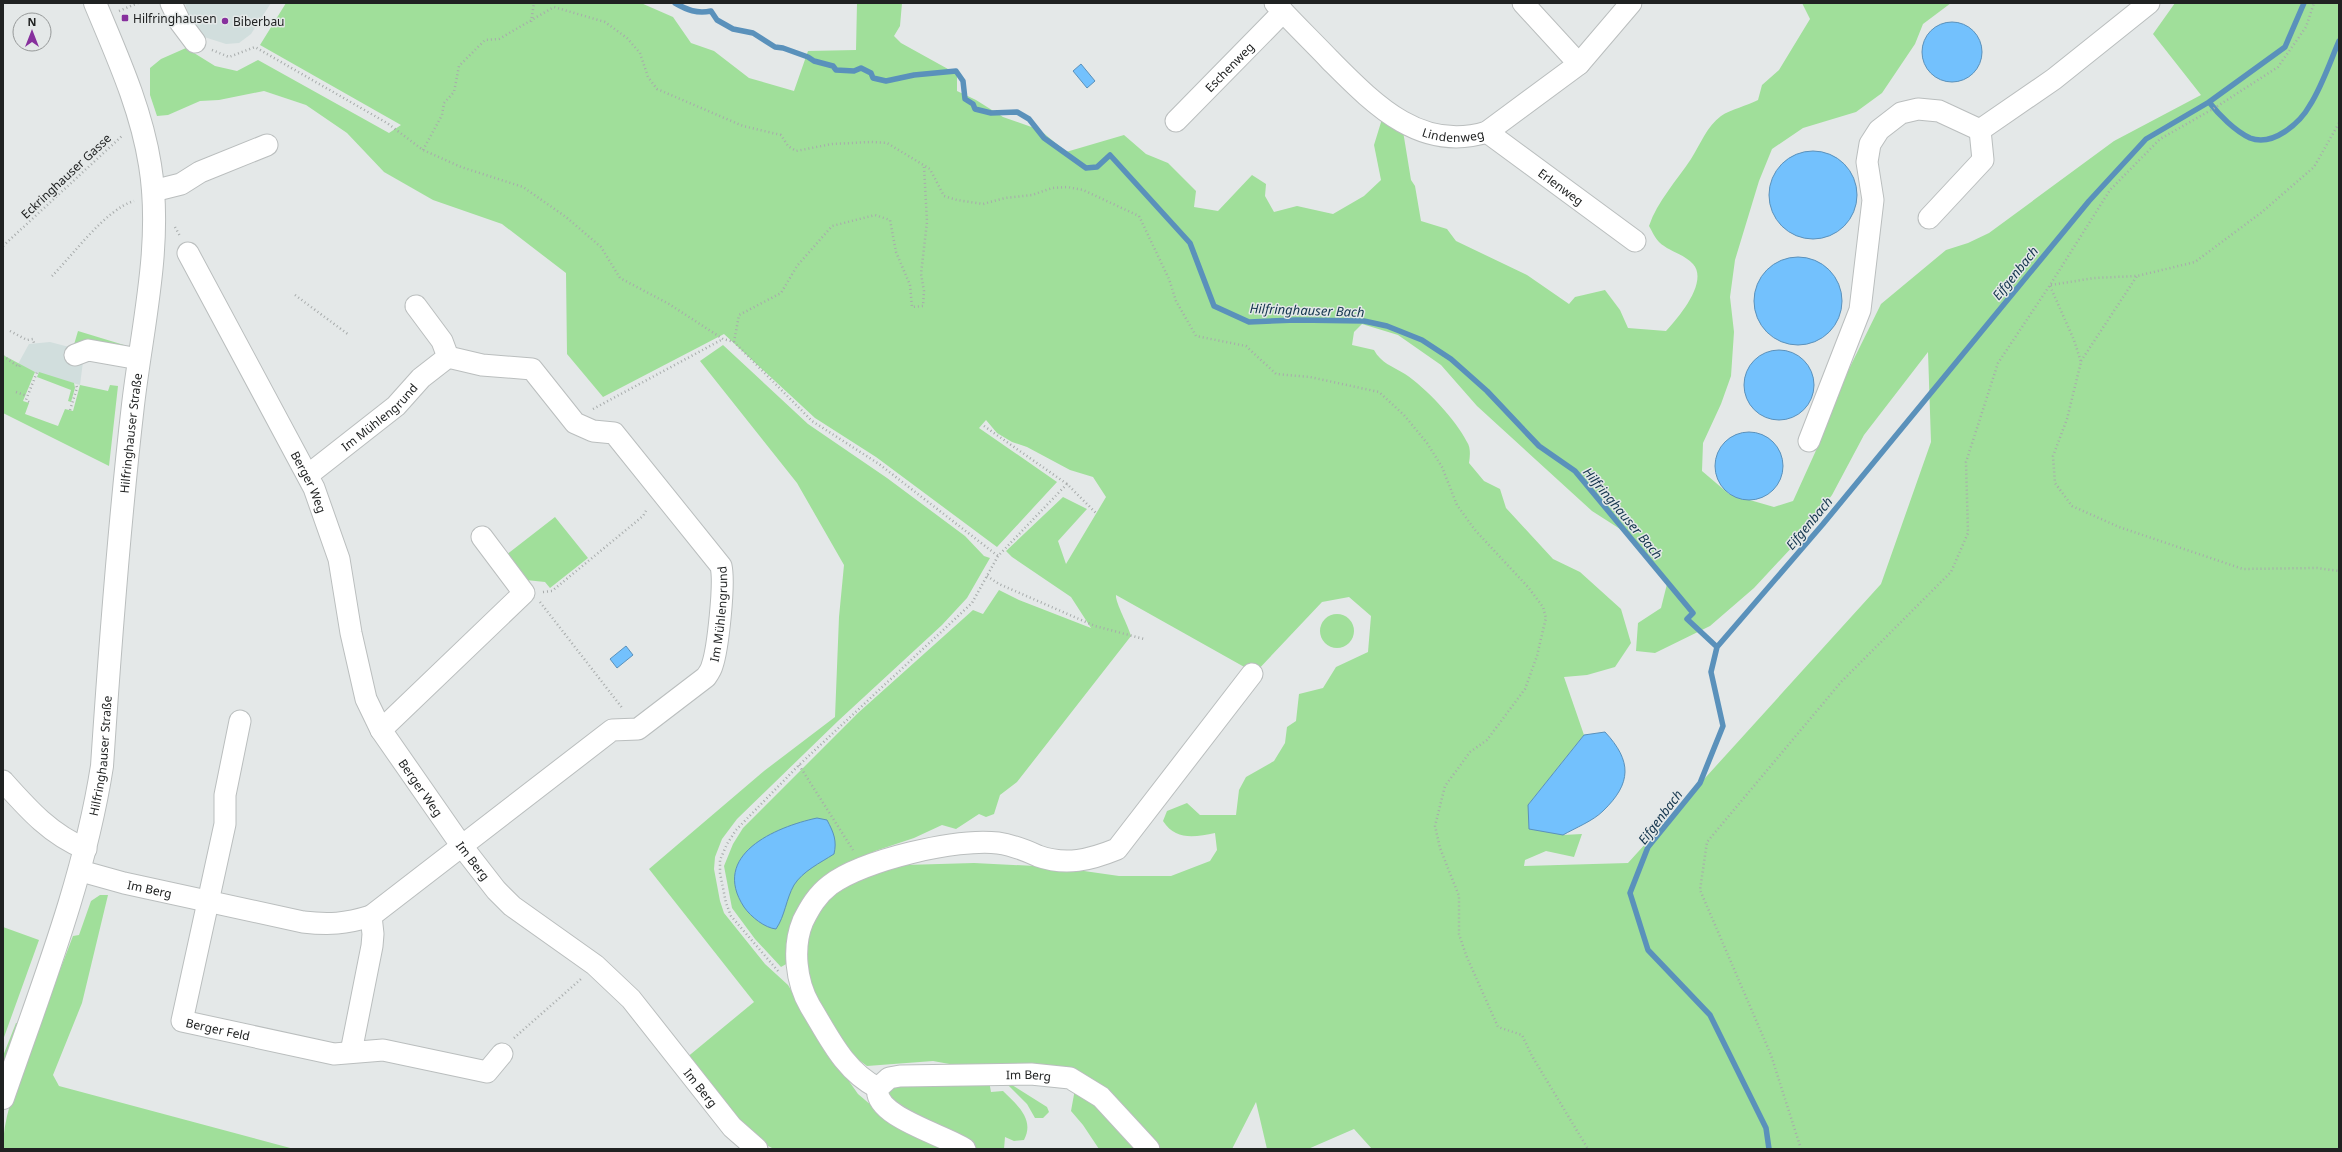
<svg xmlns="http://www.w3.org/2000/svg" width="2342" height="1152" font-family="'Noto Sans',sans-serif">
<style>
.built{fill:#d1dedd}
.green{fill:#a0df9a;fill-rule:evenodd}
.water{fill:#73c1fd;stroke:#5a91bb}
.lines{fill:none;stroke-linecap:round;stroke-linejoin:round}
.stream{stroke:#5a91bb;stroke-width:5.5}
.minor-casing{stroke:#babebe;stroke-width:23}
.major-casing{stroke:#babebe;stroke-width:24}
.path{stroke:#a7abab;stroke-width:2.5;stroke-dasharray:1 3;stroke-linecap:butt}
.minor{stroke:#fff;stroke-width:21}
.major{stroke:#fff;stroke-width:22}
.poi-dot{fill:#87309d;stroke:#e4e8e8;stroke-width:1.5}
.labels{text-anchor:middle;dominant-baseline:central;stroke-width:3;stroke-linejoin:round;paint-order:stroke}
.poi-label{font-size:12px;fill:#202222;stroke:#e4e8e8;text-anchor:start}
.street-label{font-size:12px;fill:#202222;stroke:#e4e8e8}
.water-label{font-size:13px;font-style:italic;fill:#12344c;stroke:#e4e8e8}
</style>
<rect width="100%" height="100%" fill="#e4e8e8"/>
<!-- built -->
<path class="built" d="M185 3H271L251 34 239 43 226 44 195 34Z
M50 342 73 348 84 354 80 385 35 372 18 364 29 344Z"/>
<!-- green -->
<path class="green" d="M286 3H641L673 17 691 43 714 51 749 78 794 91 808 51 856 50 857 3H902L900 26 894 36 901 43 957 74V91L976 100 1003 117 1040 130 1066 152 1124 135 1146 154 1168 163 1196 191 1194 207 1218 211 1252 175 1266 184 1265 196 1274 212 1297 206 1333 214 1364 196 1381 180 1374 145 1382 119 1403 131 1411 180 1415 186 1421 221 1447 229 1456 241 1527 275 1569 304 1575 297 1605 290 1620 310 1628 328 1666 331C1678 318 1709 282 1693 264 1684 254 1668 251 1659 242 1655 238 1652 231 1649 226 1657 202 1677 180 1691 159 1700 145 1707 126 1721 116 1731 109 1747 106 1758 100L1762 85 1779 70 1810 19 1802 3H1951L1923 24 1915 44 1882 93 1856 112 1803 128 1772 149 1759 181 1735 260 1730 297 1734 332 1731 376 1721 404 1703 443 1702 471 1729 494 1774 507 1793 501 1794 499 1818 446 1848 371 1881 304 1946 250 1968 243 1989 233 2114 141 2201 95 2153 34 2175 3H2339V1149H1372L1354 1129 1308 1149H1267L1256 1102 1232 1149H1155L1103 1092 933 1061 867 1066 859 1060 844 1044 817 1000 808 980 805 959 808 937 822 905 837 891 857 879 905 865 974 863 1056 867 1119 876H1171L1210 861 1217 850 1215 833C1195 837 1176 841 1163 821L1167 811 1187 803 1200 815H1236L1239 790 1246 777 1274 761 1285 743 1287 727 1296 721 1299 694 1323 688 1336 667 1368 652 1371 616 1349 597 1322 602 1255 673 1116 595C1115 602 1128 625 1131 636L1017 782 1000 795 994 814 986 817 979 814 956 829 942 825 914 838 875 851 839 871 788 963 781 967 755 939 732 908 724 866 733 844 743 828 858 713 973 610 983 614 999 590 1019 600 1091 628 1071 597 1012 557 1006 551 1063 497 1087 509 1058 541 1066 564 1106 497 1093 477 1070 470 1027 447 1012 442 997 433 986 420 979 428 1057 482 997 547 876 457 815 418 724 334 603 397 567 354 566 273 502 224 433 200 384 172 347 133 306 105 264 91 219 100 200 101 168 115 157 116 150 95V68L161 59 186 48 215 66 237 71 258 60 389 133 401 125 260 45ZM1362 324 1398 335 1441 365 1477 406 1592 511 1631 536 1668 580 1661 608 1638 623 1636 651 1655 653 1710 626 1754 588 1795 544 1832 495 1864 435 1928 352 1931 442 1881 584 1628 863 1524 866 1525 860 1546 851 1574 857 1582 834 1563 835 1528 805 1584 735 1564 677 1587 675 1615 667 1631 643 1621 609 1580 572 1553 559 1506 508 1500 489 1484 481 1469 463C1470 456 1471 448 1467 442 1456 420 1426 388 1405 374 1392 366 1381 363 1374 350L1352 345 1354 332Z
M78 331 124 345 123 351 73 348Z
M723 345 808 424 887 478 965 536 984 556 990 558 967 598 942 625 838 721 737 819 722 839 715 857 714 869 720 901 724 913 765 964 788 985 827 1050 858 1094 885 1117 951 1149H774L758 1141 674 1068 754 1002 649 869 764 771 835 717 839 617 844 565 797 483 700 361Z
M3 355 35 372 23 401 29 403 25 414 58 426 65 409 73 411 80 385 108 391 110 385 118 386 109 466 3 413Z
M39 372 74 383 75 388 71 402 68 401 71 390 37 377Z
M555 517 588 558 550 588 545 582 526 580 506 555Z
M1320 631a17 17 0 1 1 34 0a17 17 0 1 1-34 0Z
M100 895H108L82 1003 53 1075 59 1086 294 1149H3C3 1119 14 1092 24 1064 39 1021 57 979 73 936L79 935 91 901Z
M3 927 39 940 3 1040Z
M16 1023H19L3 1070V1056Z
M989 1081 991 1092 1003 1091C1017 1105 1035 1119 1024 1140L1014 1141 1005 1137 1004 1149H977L965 1141 898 1109 888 1093 893 1085Z
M1009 1083 1047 1107 1049 1112 1043 1118H1035L1027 1104 1008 1085Z
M1075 1089 1099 1102 1143 1149H1099L1083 1125 1071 1111Z"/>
<!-- water -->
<path class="water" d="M1922 52a30 30 0 1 1 60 0a30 30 0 1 1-60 0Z
M1081 64 1095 81 1087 88 1073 71Z
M1769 195a44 44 0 1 1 88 0a44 44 0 1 1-88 0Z
M1754 301a44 44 0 1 1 88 0a44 44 0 1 1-88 0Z
M1744 385a35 35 0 1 1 70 0a35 35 0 1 1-70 0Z
M1715 466a34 34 0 1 1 68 0a34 34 0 1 1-68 0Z
M626 646 633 655 617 668 610 659Z
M1605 732C1632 761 1632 783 1603 811 1593 821 1575 828 1563 835L1529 829 1528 805 1584 735Z
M817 818 827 820C834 833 837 841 834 854 820 863 803 871 794 885 786 899 785 916 776 929 765 928 751 917 744 907 710 855 775 827 817 818Z"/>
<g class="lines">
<!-- stream -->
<path class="stream" d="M675 3C687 10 697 14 711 11L717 20 733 29 753 33 775 47 783 48 808 57 814 61 833 66 836 70 854 71 861 68 871 73 873 78 886 81 914 75 956 71 963 81 965 99 973 104 975 109 991 113 1017 112 1029 119 1044 138 1086 168 1097 167 1110 155 1190 243 1214 306 1249 322 1296 320 1364 321 1387 326 1422 340 1451 359 1487 391 1539 446 1575 471 1693 613 1687 619 1717 647
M2209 102C2219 115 2235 131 2250 138 2273 147 2300 123 2310 105 2322 86 2330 62 2339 41
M1769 1149 1766 1128 1710 1015 1648 950 1630 893 1648 847 1700 783 1723 726 1711 672 1717 647 1823 524 2089 201 2146 139 2209 102 2285 47 2304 3"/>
<defs>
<g id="minor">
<path d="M171 3 180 22 195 42"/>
<path id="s1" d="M1275 3C1293 23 1312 41 1330 60 1373 103 1420 153 1487 132L1579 64 1631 3"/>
<path d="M1523 3 1579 64"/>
<path id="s2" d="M1176 121 1283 12"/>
<path id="s3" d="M1487 132 1635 241"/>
<path d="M153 191 181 184 200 172 267 145"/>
<path d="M1929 218 1983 160 1980 130"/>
<path id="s4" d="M188 253 314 488 339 559 351 633 366 699 381 730 461 845 496 890 512 906 595 965 631 999 732 1127 757 1149"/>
<path d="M75 355 88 350 139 359"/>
<path d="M1809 441 1860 310 1873 200 1867 162 1870 144 1879 130 1901 113 1918 109 1939 111 1980 130 2054 79 2149 3"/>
<path id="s5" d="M308 475 396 406 421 378 448 357 442 341 416 306"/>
<path id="s6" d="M240 721 225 795V824L182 1021 334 1054 383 1050 487 1072 502 1054"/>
<path d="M381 730 524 593 482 537"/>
<path d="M3 781C28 809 51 835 86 849"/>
<path id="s7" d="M81 871 124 883 303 922C329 925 345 924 371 916L612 730 638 729 706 677C708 674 711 670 712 666 718 649 725 583 721 566L614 433 593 431 575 423 532 369 482 365 448 357"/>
<path d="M351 1052 372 946 373 934 371 916"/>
<path d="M878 1088C844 1071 829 1037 810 1006 796 982 792 947 803 921 810 907 817 895 830 885 863 860 957 838 998 843 1012 845 1025 850 1038 856 1066 866 1090 860 1117 849L1252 674"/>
<path id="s8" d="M965 1149C945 1135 872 1116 878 1088L889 1078 900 1076 1031 1074 1070 1078 1101 1097 1149 1149"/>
</g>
<g id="major">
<path id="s9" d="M3 1098C41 988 84 881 102 766 110 646 119 525 133 405 142 327 163 244 150 165 141 108 117 56 95 3"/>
</g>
</defs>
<!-- minor casing -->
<use href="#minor" class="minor-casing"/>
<!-- major casing -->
<use href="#major" class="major-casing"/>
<!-- path -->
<path class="path" d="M119 11 138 3
M531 22 534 3
M212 50 229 57 255 47 387 123 423 150 461 167 523 187 566 217 601 247 620 278 669 304 723 339 734 342 812 421 879 464 998 556
M423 150 442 115 444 103 454 92 459 66 485 40 499 39 554 7 605 22 627 38 640 53 648 77 657 89 743 126 781 135 788 146 796 151 832 144 871 142 887 143 930 169 944 196 957 200 983 204 1005 198 1032 195 1052 188 1067 187 1083 190 1139 216 1169 279 1176 301 1196 336 1246 346 1276 374 1310 377 1379 392 1404 415 1427 443 1442 467 1457 505 1475 530 1528 587 1543 607 1546 618 1543 630 1537 656 1525 689 1487 740 1470 752 1445 786 1435 826 1440 848 1459 896V934L1466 955 1498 1027 1522 1035 1532 1056 1588 1149
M175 227 180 236
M3 246 123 135
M52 276C73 255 106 209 134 201
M2051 285 2094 278 2137 276 2195 262 2262 212 2314 167 2339 123
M2050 286 2074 340 2081 362 2067 419 2053 456 2055 483 2072 506 2119 527 2243 569 2317 568 2339 571
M295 295 349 335
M10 331 27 340 33 339 34 343
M734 342 739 315 781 293 797 266 832 226 875 215 890 220 896 252 910 285 912 307 923 306 924 291 921 274 927 222 924 166
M3 356 19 367 21 363
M2081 361 2137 276
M16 392 27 396
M29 402 26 400 37 372
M593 409 723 339
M70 410 77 388 76 384
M984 426 1067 484
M987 576 999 584 1095 626 1144 639
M543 592 552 591 643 516 647 509
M540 602 623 709
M799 765 853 850
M778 971 731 916 726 903 720 873V860L727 844 736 830 799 765 972 603 998 556 1067 484 1097 514
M514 1038 581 979
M1801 1149 1771 1055 1700 890 1707 842 1841 682 1951 572 1968 533 1966 462 1998 363 2050 285 2110 190 2160 139 2213 109 2278 67 2306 27 2314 3"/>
<!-- minor -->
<use href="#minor" class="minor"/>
<!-- major -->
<use href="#major" class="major"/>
</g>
<!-- markers -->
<g class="poi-dot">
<rect x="121" y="14" width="8" height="8" rx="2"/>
<circle cx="225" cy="21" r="4"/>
</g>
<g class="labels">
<!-- poi labels -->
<g class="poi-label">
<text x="133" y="18">Hilfringhausen</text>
<text x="233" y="21">Biberbau</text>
</g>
<!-- street labels -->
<g class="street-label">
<text stroke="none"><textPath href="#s2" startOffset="76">Eschenweg</textPath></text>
<text stroke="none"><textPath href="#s1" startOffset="228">Lindenweg</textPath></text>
<text transform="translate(66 176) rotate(-43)">Eckringhauser Gasse</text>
<text stroke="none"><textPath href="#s3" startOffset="92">Erlenweg</textPath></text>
<text stroke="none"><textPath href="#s5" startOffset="92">Im Mühlengrund</textPath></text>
<text stroke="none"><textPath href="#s9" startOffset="681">Hilfringhauser Straße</textPath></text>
<text stroke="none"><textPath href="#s4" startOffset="259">Berger Weg</textPath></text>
<text stroke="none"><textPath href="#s7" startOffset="778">Im Mühlengrund</textPath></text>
<text stroke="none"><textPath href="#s9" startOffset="357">Hilfringhauser Straße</textPath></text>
<text stroke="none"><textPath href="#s4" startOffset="589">Berger Weg</textPath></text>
<text stroke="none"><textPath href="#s4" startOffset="679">Im Berg</textPath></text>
<text stroke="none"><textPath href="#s7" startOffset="71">Im Berg</textPath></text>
<text stroke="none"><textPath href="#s6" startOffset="343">Berger Feld</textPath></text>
<text stroke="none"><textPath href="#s8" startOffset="266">Im Berg</textPath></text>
<text stroke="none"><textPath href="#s4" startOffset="1003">Im Berg</textPath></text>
</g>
<!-- water labels -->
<g class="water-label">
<text transform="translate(2015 273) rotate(-51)">Eifgenbach</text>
<text transform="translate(1307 310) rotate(2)">Hilfringhauser Bach</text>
<text transform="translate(1623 513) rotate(50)">Hilfringhauser Bach</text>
<text transform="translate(1809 523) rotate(-50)">Eifgenbach</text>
<text transform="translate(1660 817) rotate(-53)">Eifgenbach</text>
</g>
</g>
<!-- border -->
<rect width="2342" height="1152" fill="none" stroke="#202222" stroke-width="8"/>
<!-- north arrow -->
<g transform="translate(32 32)"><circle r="19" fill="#e4e8e8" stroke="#969999"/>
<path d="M0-3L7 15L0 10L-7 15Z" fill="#87309d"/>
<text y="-6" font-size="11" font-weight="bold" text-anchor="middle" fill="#202222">N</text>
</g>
</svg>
